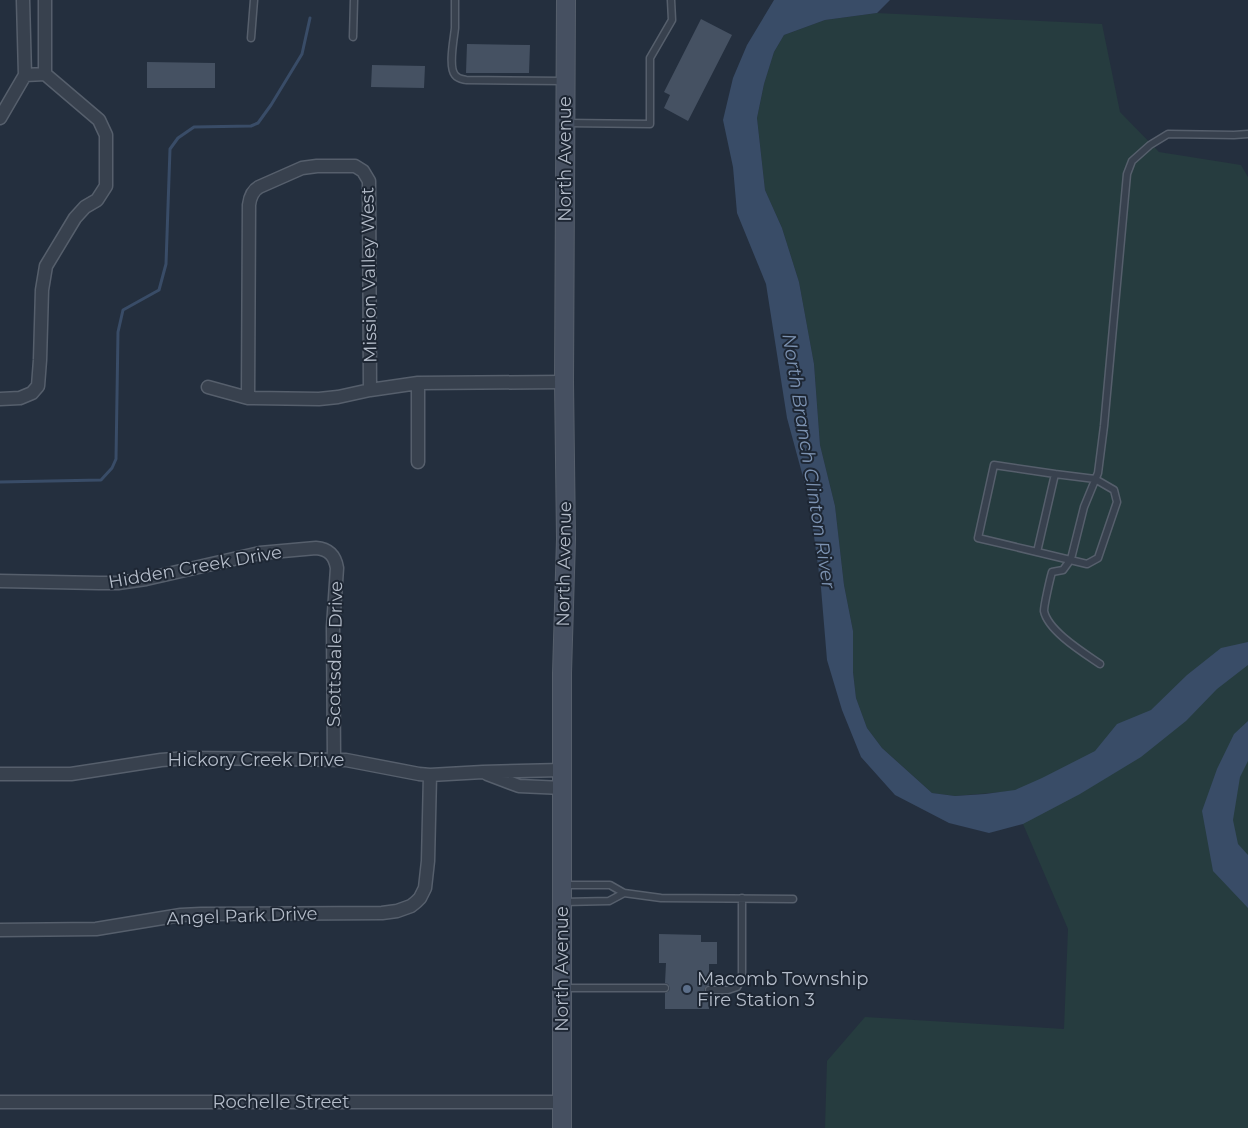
<svg xmlns="http://www.w3.org/2000/svg" width="1248" height="1128" font-family="Montserrat,sans-serif">
<style>
.green{fill:#263c3f}
.water{fill:#394c67}
.lines{fill:none;stroke-linecap:round;stroke-linejoin:round}
.stream{stroke:#394c67;stroke-width:3}
.building{fill:#455162}
.lane-casing{stroke:#565f6c;stroke-width:9}
.street-casing{stroke:#565f6c;stroke-width:15}
.secondary-casing{stroke:#565f6c;stroke-width:20}
.lane{stroke:#38414e;stroke-width:6}
.street{stroke:#38414e;stroke-width:12}
.secondary{stroke:#465061;stroke-width:18}
.service-dot{fill:#5c6f8a;stroke:#1d2633;stroke-width:2}
.labels{text-anchor:middle;dominant-baseline:central;stroke-width:4;stroke-linejoin:round;paint-order:stroke}
.street-label{font-size:18px;fill:#b4bcc9;stroke:#1d2633}
.poi-label{font-size:18px;fill:#b4bcc9;stroke:#1d2633;text-anchor:start}
.water-label{font-size:19px;font-style:italic;fill:#7c92b1;stroke:#1d2633}
</style>
<rect width="100%" height="100%" fill="#242f3e"/>
<!-- green -->
<path class="green" d="M877 13 1102 24 1120 112 1159 152 1241 165 1248 177V1128H825L827 1061 865 1017 1064 1029 1068 929 1023 824 1014 791 955 796 932 793 882 748 867 728 856 698 853 672V631L844 585 835 506 820 445 814 364 799 282 782 228 765 190 757 118 764 84 774 52 784 35 825 20Z"/>
<!-- water -->
<path class="water" d="M774 0H890L877 13 825 20 784 35 774 52 764 84 757 118 765 190 782 228 799 282 814 364 820 445 835 506 844 585 853 631V672L856 698 867 728 882 748 932 793 955 796 985 794 1015 790 1042 778 1095 751 1117 724 1151 710 1187 675 1221 648 1248 642V665L1217 689 1186 721 1141 757 1080 794 1023 824 989 833 949 823 895 795 861 757 842 710 827 660 821 588 809 499 787 418 766 284 737 213 733 167 723 120 733 78 747 45Z
M1248 721V761L1240 777 1233 820 1238 844 1248 855V908L1213 871 1202 811 1217 769 1234 734Z"/>
<g class="lines">
<!-- stream -->
<path class="stream" d="M0 482 101 480 112 468 116 459 118 332 123 310 159 290 166 264 170 149 178 138 194 127 251 126 258 123 271 105 302 54 310 18"/>
</g>
<!-- building -->
<path class="building" d="M701 19 732 35 688 121 664 108 670 95 664 92Z
M467 44 530 45 529 73H466Z
M147 62 215 63V88H147Z
M372 65 425 66 424 88 371 87Z
M659 934 701 935V942H717V964H709V985L706 986 704 990 705 993 709 995V1009H665V993L669 991 670 988 668 984 665 983 666 963H659Z"/>
<g class="lines">
<defs>
<path id="lane" d="M455 0C455 9 455 19 455 28 454 38 448 67 455 75 458 79 462 79 466 80L564 81
M353 37 354 0
M251 38 254 0
M566 123 650 124V58L672 20 671 0
M1055 474 1095 479 1114 490 1117 502 1098 558 1087 564 1037 552Z
M1037 552 978 538 994 465 1055 474
M1100 664C1084 653 1048 631 1044 611 1044 605 1050 579 1052 572L1063 570 1071 559 1084 507 1098 473 1104 426 1127 174 1132 161 1150 145 1168 134 1234 135 1248 134
M564 885H610L624 893 661 898 793 899
M563 902 609 901 624 893
M564 988H665
M709 990H728L737 987 742 978V898"/>
<path id="street" d="M23 0 25 75
M45 0V74
M0 118 25 75
M208 387 248 398 319 399 338 397 370 390 418 383 564 382
M248 398 249 205C250 197 252 191 259 187L302 168 317 166H355L363 171 369 181 370 390
M0 399 20 398 32 393 38 386 40 360 42 290 46 266 75 218 85 207 97 200 106 186V135L99 120 45 74 25 75
M418 462V383
M0 581 99 583H118L146 579 260 553 316 548C329 549 335 556 337 568L333 627 334 759
M0 774H71L161 760 188 758 346 760 419 774 430 775 483 772 562 770
M487 774 519 786 563 788
M0 930 96 929 181 915 201 914 382 913 397 911 411 906 416 902 420 898 425 888 428 861 430 775
M0 1102H562"/>
<path id="secondary" d="M562 1128V673L566 539 564 382 566 0"/>
</defs>
<!-- lane casing -->
<use href="#lane" class="lane-casing"/>
<!-- street casing -->
<use href="#street" class="street-casing"/>
<!-- secondary casing -->
<use href="#secondary" class="secondary-casing"/>
<!-- lane -->
<use href="#lane" class="lane"/>
<!-- street -->
<use href="#street" class="street"/>
<!-- secondary -->
<use href="#secondary" class="secondary"/>
</g>
<!-- markers -->
<circle class="service-dot" cx="687" cy="989" r="5"/>
<g class="labels">
<!-- street labels -->
<g class="street-label">
<text transform="translate(565 159) rotate(-90)">North Avenue</text>
<text transform="translate(369 275) rotate(-91)">Mission Valley West</text>
<text transform="translate(564 564) rotate(-89)">North Avenue</text>
<text transform="translate(195 567) rotate(-10)">Hidden Creek Drive</text>
<text transform="translate(335 654) rotate(-89)">Scottsdale Drive</text>
<text x="256" y="760">Hickory Creek Drive</text>
<text transform="translate(242 916) rotate(-2)">Angel Park Drive</text>
<text transform="translate(562 969) rotate(-90)">North Avenue</text>
<text x="281" y="1102">Rochelle Street</text>
</g>
<!-- poi labels -->
<g class="poi-label">
<text x="697" y="979">Macomb Township<tspan x="697" dy="21">Fire Station 3</tspan></text>
</g>
<!-- water labels -->
<g class="water-label">
<text transform="translate(809 461) rotate(81)">North Branch Clinton River</text>
</g>
</g>
</svg>
